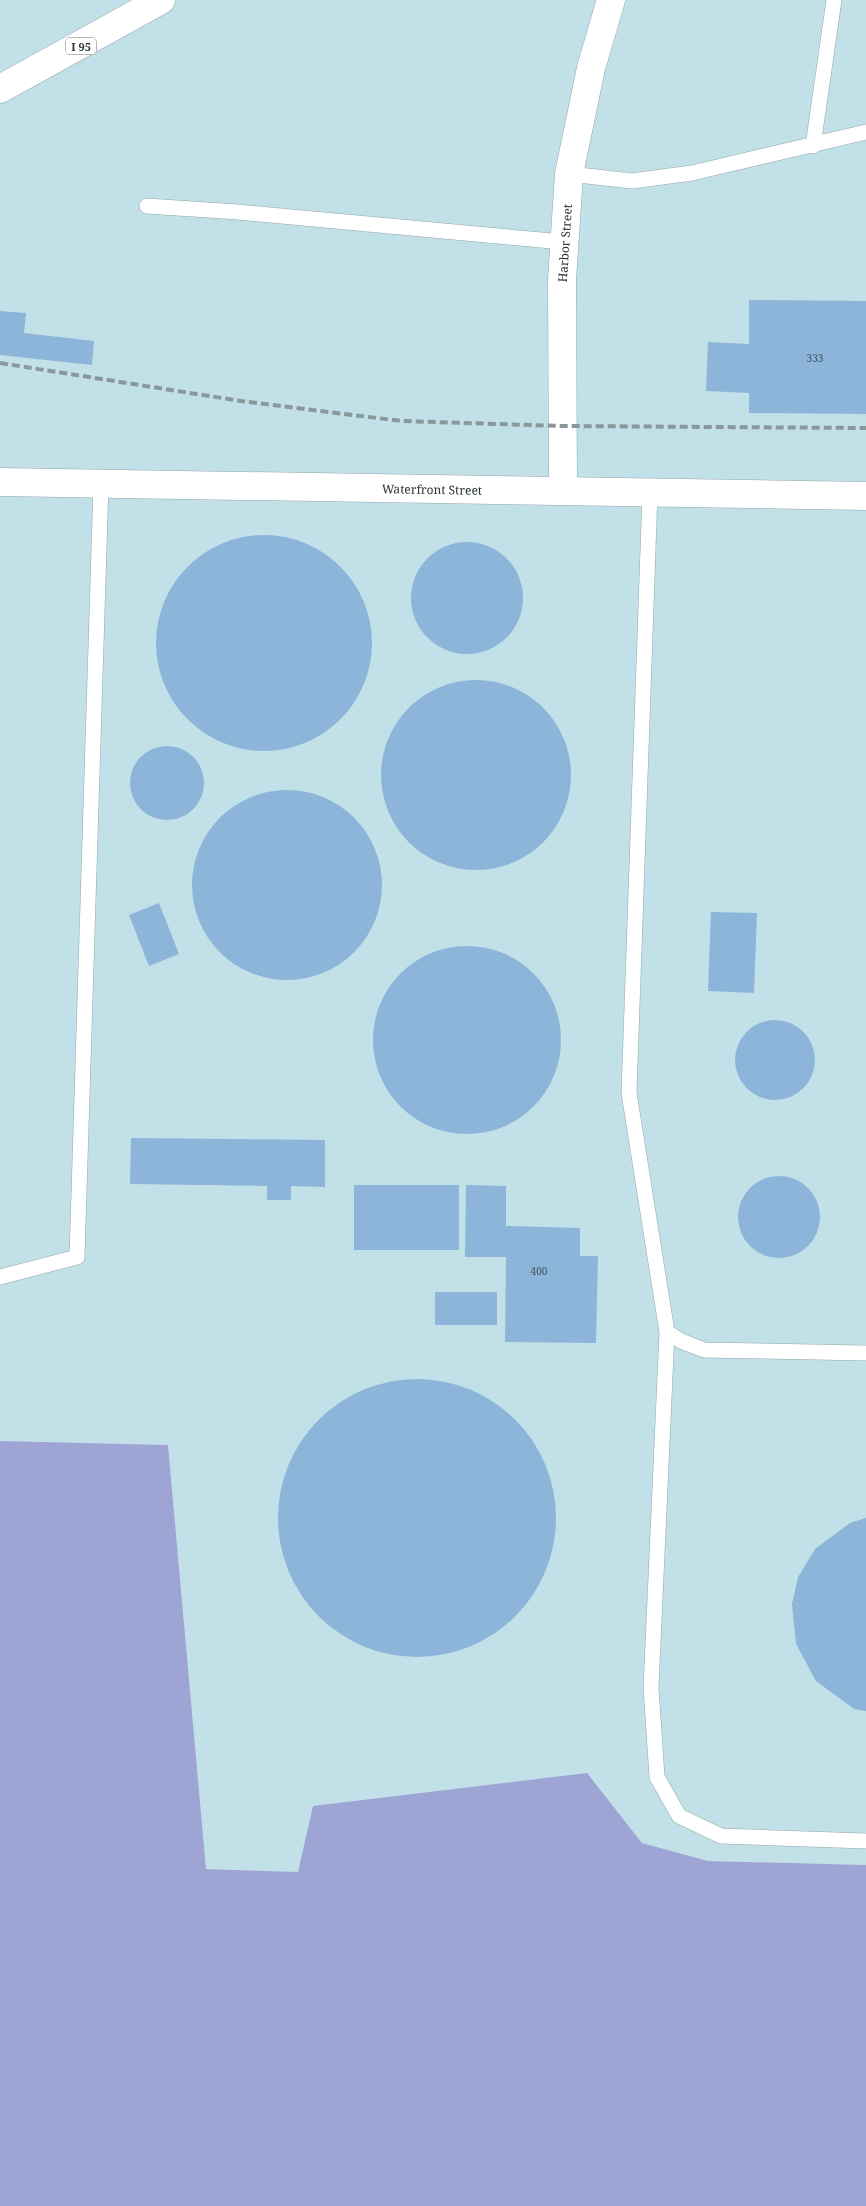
<svg xmlns="http://www.w3.org/2000/svg" width="866" height="2206" font-family="'Noto Serif',serif">
<style>
.built{fill:#c2e0e7}
.water{fill:#9ea4d3}
.building{fill:#8cb5d9}
.lines{fill:none;stroke-linecap:round;stroke-linejoin:round}
.lane-casing{stroke:#93a8ac;stroke-width:16}
.street-casing{stroke:#93a8ac;stroke-width:29}
.secondary-casing{stroke:#93a8ac;stroke-width:29}
.highway-casing{stroke:#93a8ac;stroke-width:29}
.lane{stroke:#fff;stroke-width:15}
.street{stroke:#fff;stroke-width:28}
.secondary{stroke:#fff;stroke-width:28}
.highway{stroke:#fff;stroke-width:28}
.rail{stroke:#89989b;stroke-width:4;stroke-dasharray:8 4;stroke-linecap:butt}
.labels{text-anchor:middle;dominant-baseline:central;stroke-width:4;stroke-linejoin:round;paint-order:stroke}
.number-label{font-size:10px;fill:#43545e}
.shield{fill:#fff;stroke:#6b7072;stroke-width:1}
.shield-label{font-size:11px;font-weight:bold;fill:#2b3335}
.street-label{font-size:12px;fill:#2b3335;stroke:#fff}
</style>
<rect width="100%" height="100%" fill="#d7ecf1"/>
<!-- built -->
<path class="built" d="M0 0H866V1865L708 1861 642 1843 587 1774 298 1872 206 1869 168 1445 0 1441Z"/>
<!-- water -->
<path class="water" d="M0 1441 168 1445 206 1869 298 1872 313 1806 587 1773 642 1843 708 1861 866 1865V2206H0Z"/>
<!-- building -->
<path class="building" d="M749 300 866 301V414L749 413V393L706 391 708 342 749 344Z
M0 311 26 313 24 333 94 341 92 365 0 355Z
M156 643a108 108 0 1 1 216 0a108 108 0 1 1-216 0Z
M411 598a56 56 0 1 1 112 0a56 56 0 1 1-112 0Z
M381 775a95 95 0 1 1 190 0a95 95 0 1 1-190 0Z
M130 783a37 37 0 1 1 74 0a37 37 0 1 1-74 0Z
M192 885a95 95 0 1 1 190 0a95 95 0 1 1-190 0Z
M159 903 179 954 149 966 129 915Z
M711 912 757 913 754 993 708 991Z
M373 1040a94 94 0 1 1 188 0a94 94 0 1 1-188 0Z
M735 1060a40 40 0 1 1 80 0a40 40 0 1 1-80 0Z
M131 1138 325 1140V1187L291 1186V1200H267V1186L130 1184Z
M738 1217a41 41 0 1 1 82 0a41 41 0 1 1-82 0Z
M354 1185H459V1250H354Z
M466 1185 506 1186V1226L580 1228V1256H598L596 1343 505 1342 506 1257H465Z
M435 1292H497V1325H435Z
M278 1518a139 139 0 1 1 278 0a139 139 0 1 1-278 0Z
M866 1518V1711L854 1709 816 1681 796 1644 792 1604 798 1577 815 1549 850 1523Z"/>
<g class="lines">
<defs>
<path id="lane" d="M813 146 834 0
M569 174 632 181 692 173 866 132
M147 206 238 212 563 242
M650 492 629 1093 667 1332 681 1341 704 1350 866 1353
M0 1277 77 1257 101 484
M667 1332 651 1688 657 1777 679 1816 721 1836 866 1841"/>
<g id="street">
<path id="s1" d="M563 491 562 280 569 174 591 68 611 0"/>
</g>
<g id="secondary">
<path id="s2" d="M0 482 866 496"/>
</g>
<path id="highway" d="M0 89 161 0"/>
</defs>
<!-- lane casing -->
<use href="#lane" class="lane-casing"/>
<!-- street casing -->
<use href="#street" class="street-casing"/>
<!-- secondary casing -->
<use href="#secondary" class="secondary-casing"/>
<!-- highway casing -->
<use href="#highway" class="highway-casing"/>
<!-- lane -->
<use href="#lane" class="lane"/>
<!-- street -->
<use href="#street" class="street"/>
<!-- secondary -->
<use href="#secondary" class="secondary"/>
<!-- highway -->
<use href="#highway" class="highway"/>
<!-- rail -->
<path class="rail" d="M0 363 241 401 401 421 563 426 866 428"/>
</g>
<g class="labels">
<!-- number labels -->
<g class="number-label">
<text x="815" y="358">333</text>
<text x="539" y="1271">400</text>
</g>
<!-- shield labels -->
<rect class="shield" x="66" y="37.5" width="30" height="17" rx="4"/>
<g class="shield-label">
<text x="81" y="46">I 95</text>
</g>
<!-- street labels -->
<g class="street-label">
<text stroke="none"><textPath href="#s1" startOffset="248">Harbor Street</textPath></text>
<text stroke="none"><textPath href="#s2" startOffset="432">Waterfront Street</textPath></text>
</g>
</g>
</svg>
